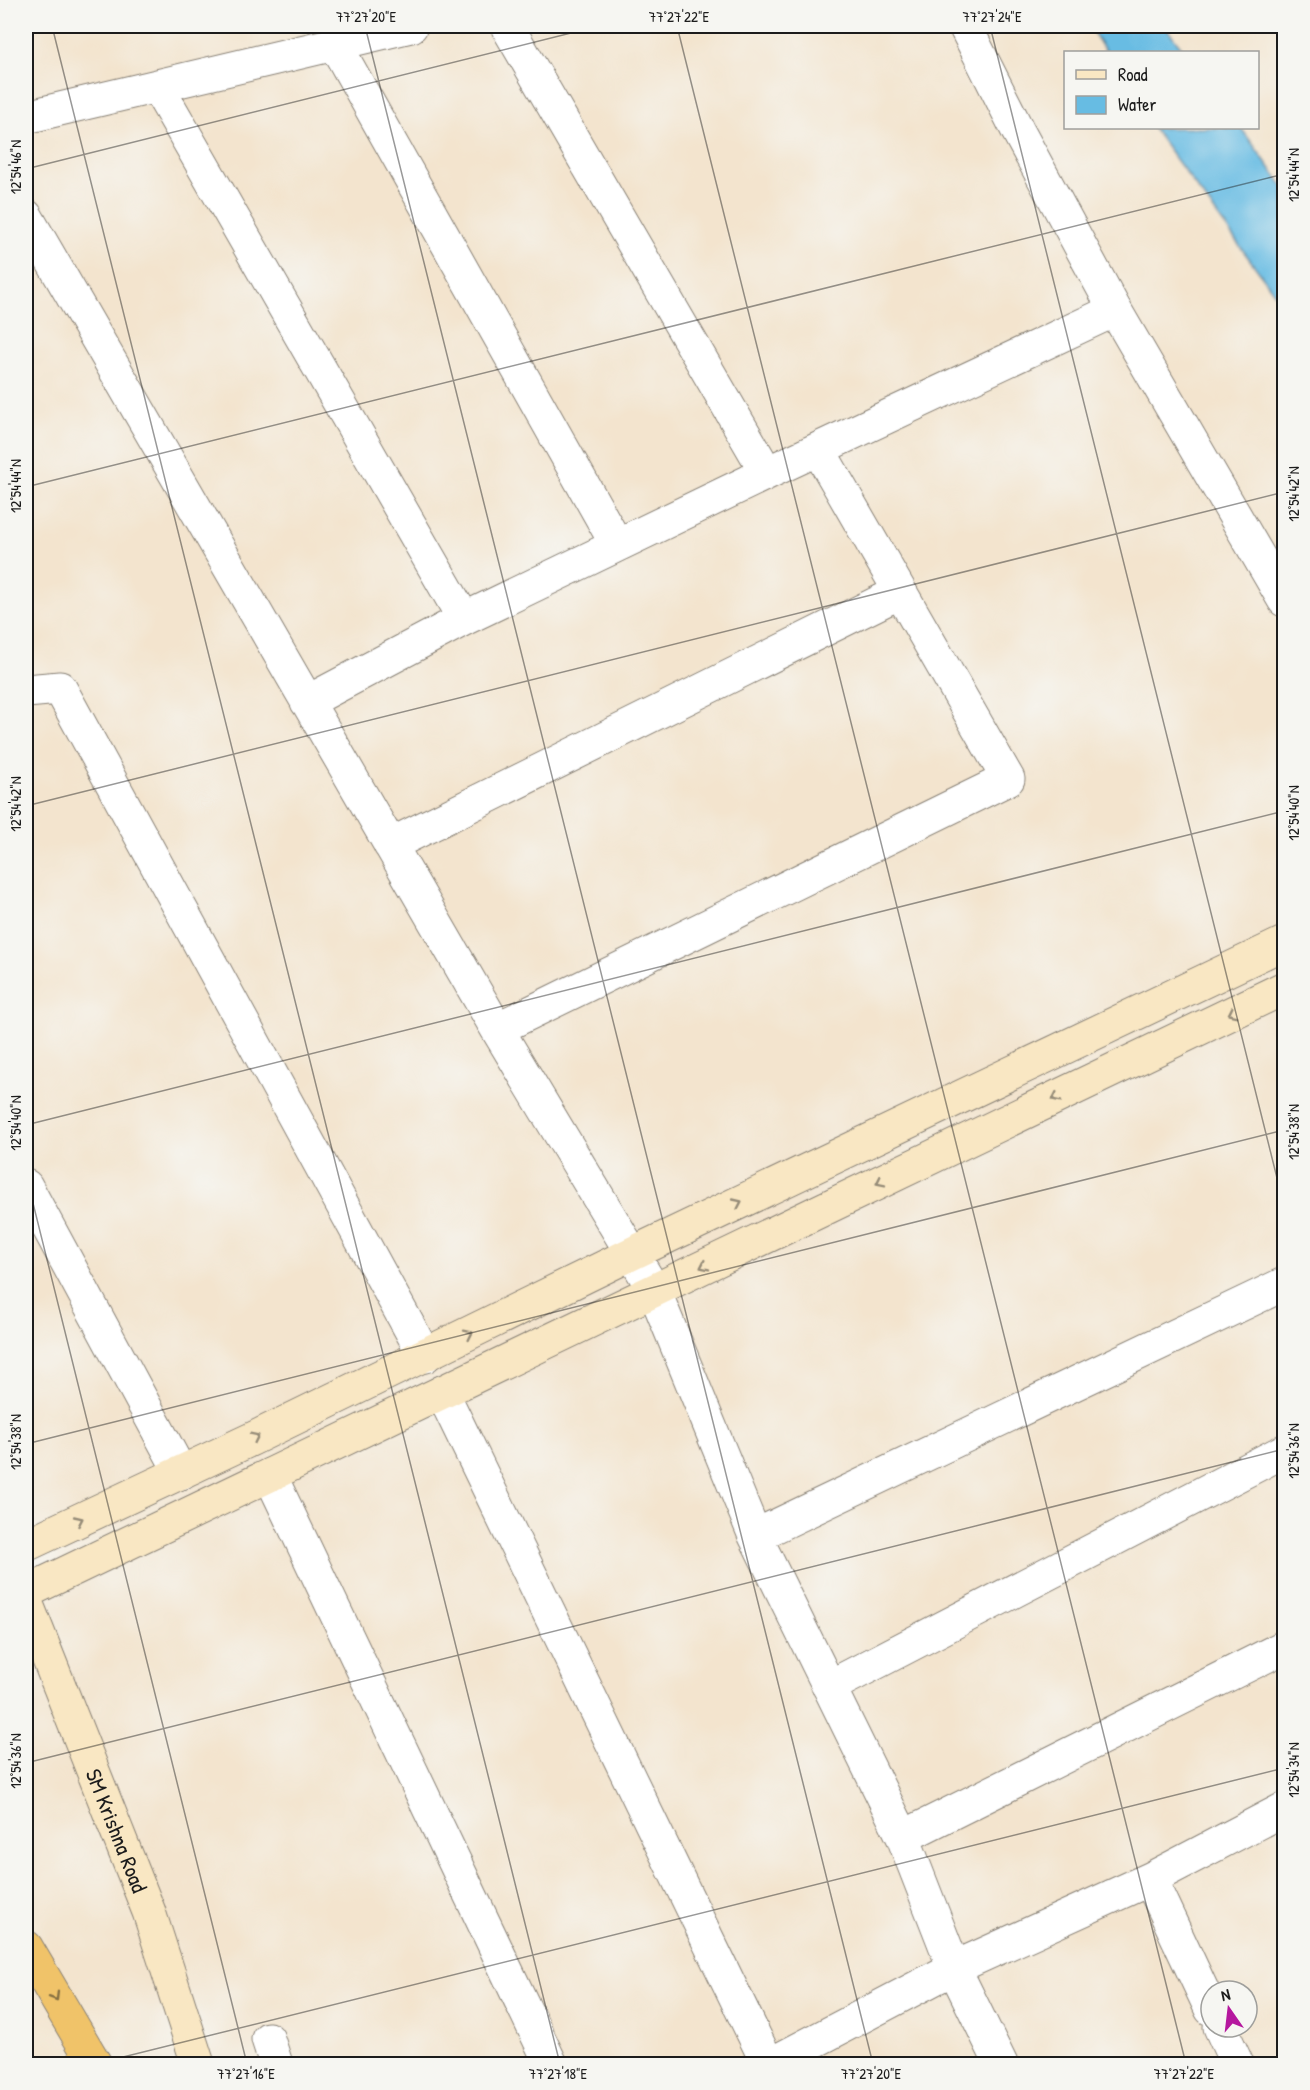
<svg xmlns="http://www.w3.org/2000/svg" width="1310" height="2090" font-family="'Patrick Hand',sans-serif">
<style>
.water{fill:#67bce3;stroke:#426c80;stroke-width:1.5}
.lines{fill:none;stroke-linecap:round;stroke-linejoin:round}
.street-casing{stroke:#888075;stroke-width:35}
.secondary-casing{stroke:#888075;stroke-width:35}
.highway-casing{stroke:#888075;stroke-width:35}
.street{stroke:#fff;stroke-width:33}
.secondary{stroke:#f9e7c3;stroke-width:33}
.highway{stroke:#f0c369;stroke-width:33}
.oneway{stroke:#968c78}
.oneway2{stroke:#867042}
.ticks{fill:none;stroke:#1c1c1c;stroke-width:1.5;stroke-opacity:0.45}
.labels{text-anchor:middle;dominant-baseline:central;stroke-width:6;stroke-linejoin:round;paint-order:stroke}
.street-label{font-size:22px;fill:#1c1c1c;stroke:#f6f6f2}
.neatline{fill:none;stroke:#1c1c1c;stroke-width:2}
.ticks-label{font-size:15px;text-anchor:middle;fill:#1c1c1c}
</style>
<rect width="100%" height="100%" fill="#f6f6f2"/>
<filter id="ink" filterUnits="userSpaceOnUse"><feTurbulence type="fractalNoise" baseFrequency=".0167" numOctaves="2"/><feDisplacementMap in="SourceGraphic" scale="12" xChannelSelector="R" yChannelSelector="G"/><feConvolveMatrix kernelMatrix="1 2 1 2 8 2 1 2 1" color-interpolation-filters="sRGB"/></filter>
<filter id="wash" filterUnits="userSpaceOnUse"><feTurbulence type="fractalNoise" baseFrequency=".008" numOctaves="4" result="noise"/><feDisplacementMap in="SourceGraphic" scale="24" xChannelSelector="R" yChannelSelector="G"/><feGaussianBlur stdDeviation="1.35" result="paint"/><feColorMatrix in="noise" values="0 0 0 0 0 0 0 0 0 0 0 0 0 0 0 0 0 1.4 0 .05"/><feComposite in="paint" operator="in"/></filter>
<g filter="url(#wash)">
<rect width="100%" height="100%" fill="#f3e4ce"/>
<!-- water -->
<path class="water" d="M1089 26H1165L1185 52H1106Z
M1153 128H1241L1284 187V306Z"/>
</g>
<g filter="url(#ink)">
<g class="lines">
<defs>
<path id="street" d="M507 26 767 473
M965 26 1018 131 1115 310 1284 600
M335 44 617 545
M157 86 464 619
M26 117 411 26
M26 216 497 1029 654 1290 755 1536 903 1837 954 1968 1001 2064
M26 691 60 688 425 1356
M307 702 464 619 767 473 1115 310
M390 845 900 592
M497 1029 1008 779 818 449
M26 1186 181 1473
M442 1392 768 2064
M270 1475 551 2064
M755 1536 1284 1284
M829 1687 1284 1451
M903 1837 1284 1647
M1150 1879 1211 2009
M1220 2027 1237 2064
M268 2039 276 2064
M771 2064 954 1968 1150 1879 1284 1809"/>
<g id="secondary">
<path d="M26 1545 252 1439 633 1253 1284 943"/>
<path d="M26 1592 1284 988"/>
<path id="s1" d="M26 1602 149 1912 198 2064"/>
</g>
<path id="highway" d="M26 1947 95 2064"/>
</defs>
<!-- street casing -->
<use href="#street" class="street-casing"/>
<!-- secondary casing -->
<use href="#secondary" class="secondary-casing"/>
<!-- highway casing -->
<use href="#highway" class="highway-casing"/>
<!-- street -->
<use href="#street" class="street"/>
<!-- secondary -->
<use href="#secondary" class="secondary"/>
<!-- highway -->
<use href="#highway" class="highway"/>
</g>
<!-- one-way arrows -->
<defs><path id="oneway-chevron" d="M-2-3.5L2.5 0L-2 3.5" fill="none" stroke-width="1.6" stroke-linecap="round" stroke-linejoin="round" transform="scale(1.5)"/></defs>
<g class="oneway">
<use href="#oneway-chevron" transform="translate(1232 1013) rotate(154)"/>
<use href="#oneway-chevron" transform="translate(1056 1098) rotate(154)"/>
<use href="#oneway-chevron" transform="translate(880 1182) rotate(154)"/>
<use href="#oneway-chevron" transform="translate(738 1203) rotate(-25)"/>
<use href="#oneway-chevron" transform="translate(704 1266) rotate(154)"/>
<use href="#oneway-chevron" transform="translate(469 1334) rotate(-26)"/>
<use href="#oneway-chevron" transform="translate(255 1437) rotate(-26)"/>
<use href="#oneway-chevron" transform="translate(79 1520) rotate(-25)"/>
</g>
<use class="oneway2" href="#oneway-chevron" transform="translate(55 1997) rotate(59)"/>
</g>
<!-- ticks -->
<path class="ticks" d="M52 26 560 2064M365 26 873 2064M677 26 1186 2064M990 26 1284 1206M26 169 599 26M26 487 1284 174M26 806 1284 492M26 1125 1284 811M26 1175 247 2064M26 1444 1284 1130M26 1763 1284 1449M95 2064 1284 1768"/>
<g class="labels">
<!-- street labels -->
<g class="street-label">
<text stroke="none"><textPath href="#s1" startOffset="246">SM Krishna Road</textPath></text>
</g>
</g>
<!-- margin -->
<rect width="1310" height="2090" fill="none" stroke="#f6f6f2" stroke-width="66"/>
<!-- legend -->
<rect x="1064" y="51" width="195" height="78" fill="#f6f6f2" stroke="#9f9f9c" stroke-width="1.5"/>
<rect x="1076" y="70" width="30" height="9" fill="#f9e7c3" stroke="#9f9f9c" stroke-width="1.5"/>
<text x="1118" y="81" font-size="18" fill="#1c1c1c">Road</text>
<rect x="1076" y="96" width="30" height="18" fill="#67bce3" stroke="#9f9f9c" stroke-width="1.5"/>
<text x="1118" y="111" font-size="18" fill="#1c1c1c">Water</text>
<!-- north arrow -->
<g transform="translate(1229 2009) rotate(346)"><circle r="28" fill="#f6f6f2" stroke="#9f9f9c" stroke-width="1.5"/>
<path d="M0-4.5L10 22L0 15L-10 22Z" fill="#b5179e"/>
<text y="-9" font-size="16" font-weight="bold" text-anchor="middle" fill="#1c1c1c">N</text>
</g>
<rect x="33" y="33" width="1244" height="2024" class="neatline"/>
<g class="ticks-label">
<text x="366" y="22">77°27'20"E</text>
<text x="679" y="22">77°27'22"E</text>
<text x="992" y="22">77°27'24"E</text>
<text transform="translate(16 167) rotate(-90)" y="5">12°54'46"N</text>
<text transform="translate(1294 175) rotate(-90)" y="5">12°54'44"N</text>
<text transform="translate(16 486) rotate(-90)" y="5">12°54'44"N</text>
<text transform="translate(1294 494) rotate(-90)" y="5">12°54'42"N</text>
<text transform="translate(16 804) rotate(-90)" y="5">12°54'42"N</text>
<text transform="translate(1294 813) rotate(-90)" y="5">12°54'40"N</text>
<text transform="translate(16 1123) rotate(-90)" y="5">12°54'40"N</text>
<text transform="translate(1294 1132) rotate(-90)" y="5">12°54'38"N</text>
<text transform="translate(16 1442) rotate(-90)" y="5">12°54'38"N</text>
<text transform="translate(1294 1451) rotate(-90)" y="5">12°54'36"N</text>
<text transform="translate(16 1761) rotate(-90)" y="5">12°54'36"N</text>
<text transform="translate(1294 1770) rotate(-90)" y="5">12°54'34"N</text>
<text x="246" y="2079">77°27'16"E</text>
<text x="558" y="2079">77°27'18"E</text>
<text x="871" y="2079">77°27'20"E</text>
<text x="1184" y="2079">77°27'22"E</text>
</g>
</svg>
